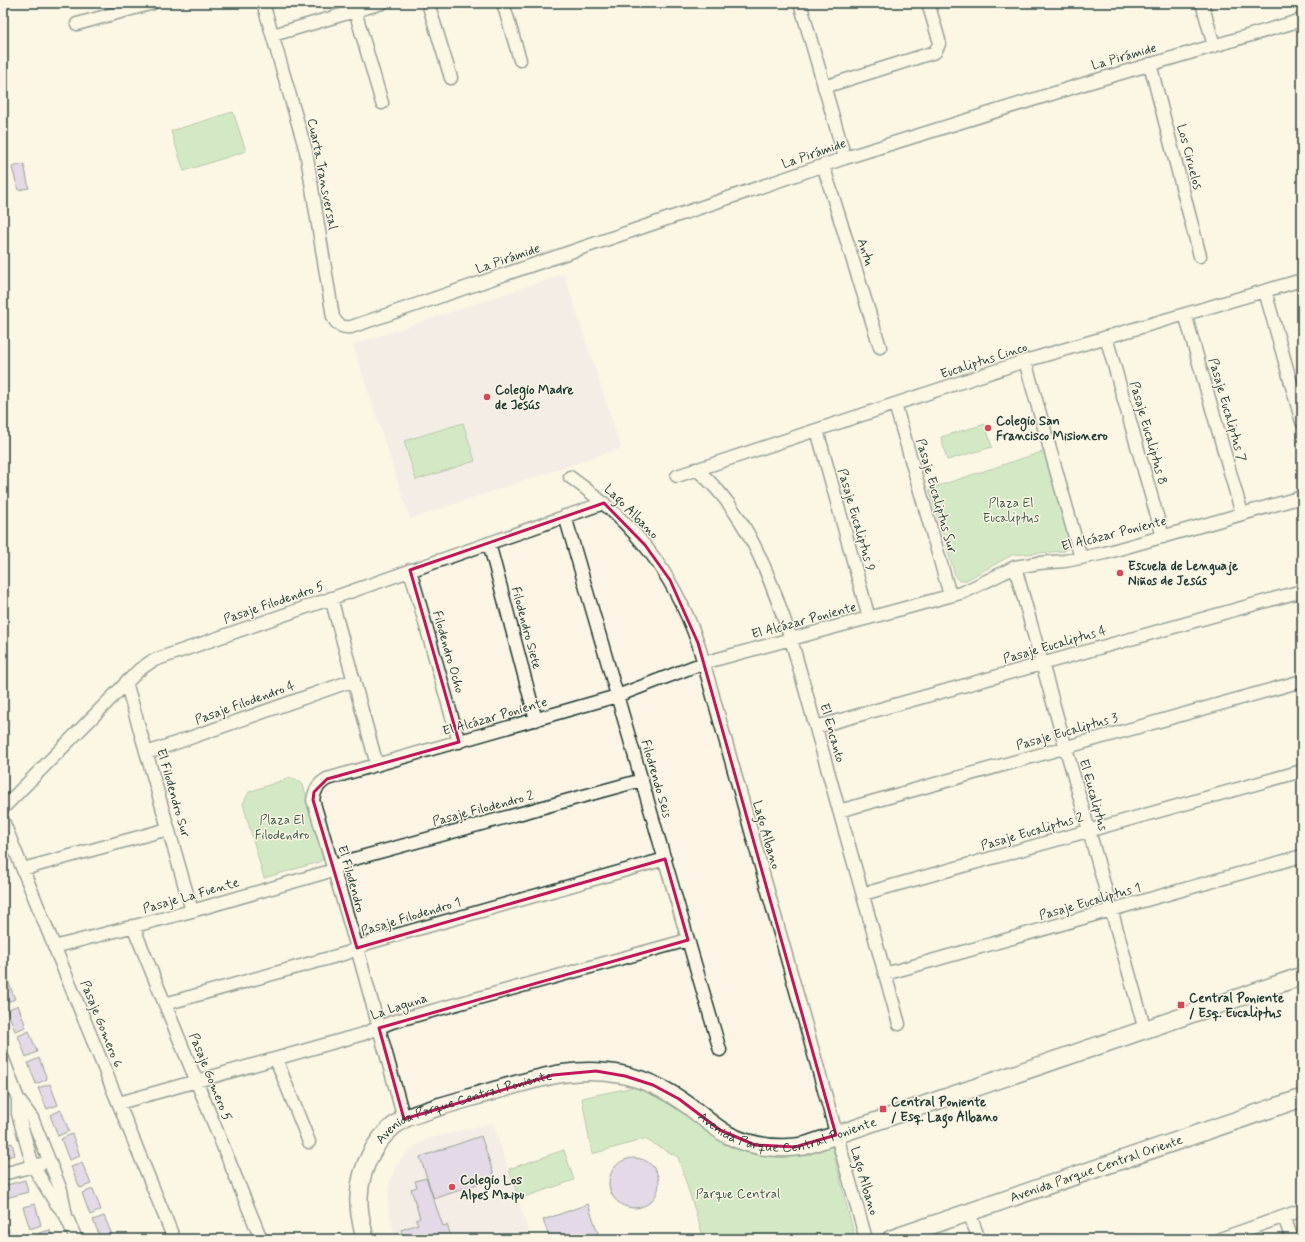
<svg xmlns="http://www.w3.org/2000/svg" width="1305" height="1242" font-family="Mynerve,sans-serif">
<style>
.built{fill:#ece2e5}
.green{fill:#a3da9d;stroke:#618c68}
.building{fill:#c7b5e6;stroke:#1f3d34}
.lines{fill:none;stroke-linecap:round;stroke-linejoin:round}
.street-casing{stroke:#1f3d34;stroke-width:15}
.secondary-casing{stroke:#1f3d34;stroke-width:20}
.street{stroke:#fcf5e5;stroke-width:12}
.secondary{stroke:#fcf5e5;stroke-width:17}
.marked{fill:none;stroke:#c2185b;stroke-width:3;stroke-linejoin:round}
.poi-dot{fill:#d1495b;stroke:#fcf5e5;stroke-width:1.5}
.labels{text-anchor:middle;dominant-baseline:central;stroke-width:3;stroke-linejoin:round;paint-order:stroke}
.street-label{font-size:13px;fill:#1f3d34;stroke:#fcf5e5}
.poi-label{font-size:13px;font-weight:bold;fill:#1f3d34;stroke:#fcf5e5;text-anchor:start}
.park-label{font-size:13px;fill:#395c49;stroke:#fcf5e5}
</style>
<rect width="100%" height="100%" fill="#fcf5e5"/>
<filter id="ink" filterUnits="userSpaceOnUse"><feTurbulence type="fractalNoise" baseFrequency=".025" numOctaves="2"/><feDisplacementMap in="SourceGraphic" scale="8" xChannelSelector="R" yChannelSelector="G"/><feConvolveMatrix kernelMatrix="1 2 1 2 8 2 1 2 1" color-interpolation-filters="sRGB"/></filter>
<g filter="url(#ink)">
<!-- built -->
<path class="built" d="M564 274 621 448 410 519 353 345Z
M493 1123 531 1239H395L388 1205V1194L390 1181 396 1166 405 1155 417 1145 427 1139Z"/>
<!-- green -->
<path class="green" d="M233 112 246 151 184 171 171 131Z
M463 423 475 461 416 480 404 441Z
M985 424 992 447 947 460 941 437Z
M1045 451 1070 543 1068 549 1064 551 1012 555 966 580 960 581 956 578 929 489Z
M289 778 299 781 303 785 323 851V859L319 862 264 878 243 804 249 792Z
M639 1086 667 1101 739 1150 796 1152 831 1142 855 1239H704L678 1157 645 1139 592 1154 582 1098Z
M564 1150 574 1180 519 1199 509 1169Z"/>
<!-- building -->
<path class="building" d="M24 164 29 188 18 190 12 167Z
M7 978 15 999 4 1003 3 1000V979Z
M18 1005 26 1027 15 1031 7 1010Z
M29 1031 37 1052 26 1057 18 1036Z
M39 1058 47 1079 36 1084 28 1063Z
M50 1084 58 1105 47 1109 38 1088Z
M61 1110 69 1131 58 1136 50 1115Z
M3 1121 6 1132 3 1133Z
M72 1134 80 1156 69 1160 61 1139Z
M481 1136 495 1178 434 1199 420 1157Z
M12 1143 15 1155 3 1158V1146Z
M609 1183a25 25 0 1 1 50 0a25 25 0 1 1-50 0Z
M82 1163 91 1184 80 1188 71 1167Z
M426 1178 443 1226 447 1225 452 1239H404L401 1230 418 1224 416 1220 420 1218 411 1189 417 1187 415 1181Z
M25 1180 28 1192 6 1198 3 1186Z
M93 1189 101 1210 90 1215 82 1193Z
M35 1204 41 1225 30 1229 23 1207Z
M588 1204 600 1239H550L543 1220Z
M104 1216 113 1237 108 1239H101L93 1220Z
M7 1228 11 1236 3 1239V1230Z
M50 1230 53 1239H41L39 1233Z"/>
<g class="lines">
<defs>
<path id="street" d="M263 3 306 151 333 317C337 325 342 328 351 327L845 158 1087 83 1302 20
M428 3 451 78
M503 3 520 60
M800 3 845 158
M1202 3 1214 46
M353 4 382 103
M77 24 153 3
M273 35 382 3
M1150 64 1200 256
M824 87 935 52 939 44V40L928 3
M823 165 880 347
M1265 291 1302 422
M1185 314 1242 514
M1106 337 1163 537
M1025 361 1081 558
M895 404 950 595
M817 430 869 618
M696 469C748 512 770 578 791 639L899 1024
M677 476 1025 361 1302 280
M570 477C634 523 671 569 698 643L866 1239
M565 516 720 1050
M489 543 536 720
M1015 567 1145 1030
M410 570 459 742
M331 598 377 765
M126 682 192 911
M816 727 1302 591
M147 753 354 680
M3 808 139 670 152 661 604 503
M839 811 1302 681
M3 821 174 1239
M23 869 168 829
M863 894 1302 771
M133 926 261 1239
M54 947 192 911 334 870 343 862 642 780
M885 974 1302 856
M165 1004 347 953 368 943 665 859
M3 1059 18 1099 32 1118 61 1190 66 1216 76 1239
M276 1059 309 1142
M18 1099V1114L33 1166 55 1202 65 1214
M119 1103 363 1034 392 1022 688 940
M404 1119 357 948 313 800C315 790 318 784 327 779L617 696 703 663 964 592 1015 567 1039 563 1065 561 1105 553 1302 497
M3 1174 41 1164
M969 1213 979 1239
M1284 1217 1292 1239
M1220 1239 1302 1210"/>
<g id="secondary">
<path id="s1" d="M365 1239C362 1225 358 1212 359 1197 360 1167 377 1134 404 1119 414 1114 427 1111 438 1107 456 1102 475 1096 493 1091 539 1078 575 1065 624 1075 647 1080 670 1092 689 1106 702 1116 714 1127 728 1135 752 1147 778 1150 804 1146L1302 976"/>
<path id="s2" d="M891 1239 1302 1098"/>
</g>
</defs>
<!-- street casing -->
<use href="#street" class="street-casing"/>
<!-- secondary casing -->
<use href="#secondary" class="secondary-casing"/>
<!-- street -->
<use href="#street" class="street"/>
<!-- secondary -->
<use href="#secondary" class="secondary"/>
</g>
</g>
<!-- marked area -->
<path d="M0 0H1305V1242H0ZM604 503 645 545 670 580 698 643 836 1135 795 1147 755 1145 720 1130 679 1099 653 1085 625 1076 596 1071 553 1075 404 1119 379 1028 688 940 665 859 357 948 313 800 314 792 327 779 459 742 410 570Z" fill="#fcf5e5" fill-opacity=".55" fill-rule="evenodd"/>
<path class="marked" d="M604 503 645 545 670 580 698 643 836 1135 795 1147 755 1145 720 1130 679 1099 653 1085 625 1076 596 1071 553 1075 404 1119 379 1028 688 940 665 859 357 948 313 800 314 792 327 779 459 742 410 570Z"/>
<!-- markers -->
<g class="poi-dot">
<circle cx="487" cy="397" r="4"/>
<circle cx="988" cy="428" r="4"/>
<circle cx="1120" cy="573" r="4"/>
<rect x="1177" y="1001" width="8" height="8" rx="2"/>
<rect x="879" y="1105" width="8" height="8" rx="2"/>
<circle cx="452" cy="1187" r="4"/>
</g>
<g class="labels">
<!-- street labels -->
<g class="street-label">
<text transform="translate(1124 57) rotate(-16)">La Pirámide</text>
<text transform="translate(814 154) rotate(-19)">La Pirámide</text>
<text transform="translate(1189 157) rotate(75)">Los Ciruelos</text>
<text transform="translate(322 174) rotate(79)">Cuarta Transversal</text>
<text transform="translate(865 252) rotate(72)">Antu</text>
<text transform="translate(508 259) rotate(-19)">La Pirámide</text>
<text transform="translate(984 361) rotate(-18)">Eucaliptus Cinco</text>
<text transform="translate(1227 410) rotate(74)">Pasaje Eucaliptus 7</text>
<text transform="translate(1148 433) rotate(74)">Pasaje Eucaliptus 8</text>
<text transform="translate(936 496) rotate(74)">Pasaje Eucaliptus Sur</text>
<text transform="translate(631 512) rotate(45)">Lago Albano</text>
<text transform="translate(856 520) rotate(74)">Pasaje Eucaliptus 9</text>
<text transform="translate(1114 534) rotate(-14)">El Alcázar Poniente</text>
<text transform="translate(274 603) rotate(-19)">Pasaje Filodendro 5</text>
<text transform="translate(804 621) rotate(-15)">El Alcázar Poniente</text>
<text transform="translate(526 628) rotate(75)">Filodendro Siete</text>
<text transform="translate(1055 645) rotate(-16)">Pasaje Eucaliptus 4</text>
<text transform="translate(448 652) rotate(74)">Filodendro Ocho</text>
<text transform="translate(245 703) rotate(-20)">Pasaje Filodendro 4</text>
<text transform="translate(495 717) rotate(-16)">El Alcázar Poniente</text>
<text transform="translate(1067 732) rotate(-16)">Pasaje Eucaliptus 3</text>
<text transform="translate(832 733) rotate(74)">El Encanto</text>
<text transform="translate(656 779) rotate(74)">Filodrendo Seis</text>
<text transform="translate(173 793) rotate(74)">El Filodendro Sur</text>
<text transform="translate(1093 795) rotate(74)">El Eucaliptus</text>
<text transform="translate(483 809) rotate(-15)">Pasaje Filodendro 2</text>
<text transform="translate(1032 832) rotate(-16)">Pasaje Eucaliptus 2</text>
<text transform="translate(766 835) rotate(74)">Lago Albano</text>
<text transform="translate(351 879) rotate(74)">El Filodendro</text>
<text transform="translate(191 896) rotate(-16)">Pasaje La Fuente</text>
<text transform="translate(1090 902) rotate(-16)">Pasaje Eucaliptus 1</text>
<text transform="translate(411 917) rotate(-17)">Pasaje Filodendro 1</text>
<text transform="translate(399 1007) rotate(-18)">La Laguna</text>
<text transform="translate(101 1024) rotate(68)">Pasaje Gomero 6</text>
<text transform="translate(210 1077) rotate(68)">Pasaje Gomero 5</text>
<text stroke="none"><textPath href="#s1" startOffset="196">Avenida Parque Central Poniente</textPath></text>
<text stroke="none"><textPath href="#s1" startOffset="544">Avenida Parque Central Poniente</textPath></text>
<text stroke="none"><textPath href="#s2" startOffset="217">Avenida Parque Central Oriente</textPath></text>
<text transform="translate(864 1181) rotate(74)">Lago Albano</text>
</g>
<!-- poi labels -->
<g class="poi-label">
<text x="495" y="390">Colegio Madre<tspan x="495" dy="15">de Jesús</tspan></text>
<text x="996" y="421">Colegio San<tspan x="996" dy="15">Francisco Misionero</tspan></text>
<text x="1128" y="566">Escuela de Lenguaje<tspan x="1128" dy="15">Niños de Jesús</tspan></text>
<text x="1189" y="998">Central Poniente<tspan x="1189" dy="15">/ Esq. Eucaliptus</tspan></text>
<text x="891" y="1102">Central Poniente<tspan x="891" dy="15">/ Esq. Lago Albano</tspan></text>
<text x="460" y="1180">Colegio Los<tspan x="460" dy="15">Alpes Maipu</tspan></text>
</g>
<!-- park labels -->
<g class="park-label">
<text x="1011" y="503">Plaza El<tspan x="1011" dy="15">Eucaliptus</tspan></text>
<text x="282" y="820">Plaza El<tspan x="282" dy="15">Filodendro</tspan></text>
<text x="738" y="1194">Parque Central</text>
</g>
</g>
<!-- margin -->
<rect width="1305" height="1242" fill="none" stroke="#fcf5e5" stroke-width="16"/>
<rect x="8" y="8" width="1289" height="1226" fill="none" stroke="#1f3d34" stroke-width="1.5" filter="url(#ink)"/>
</svg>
